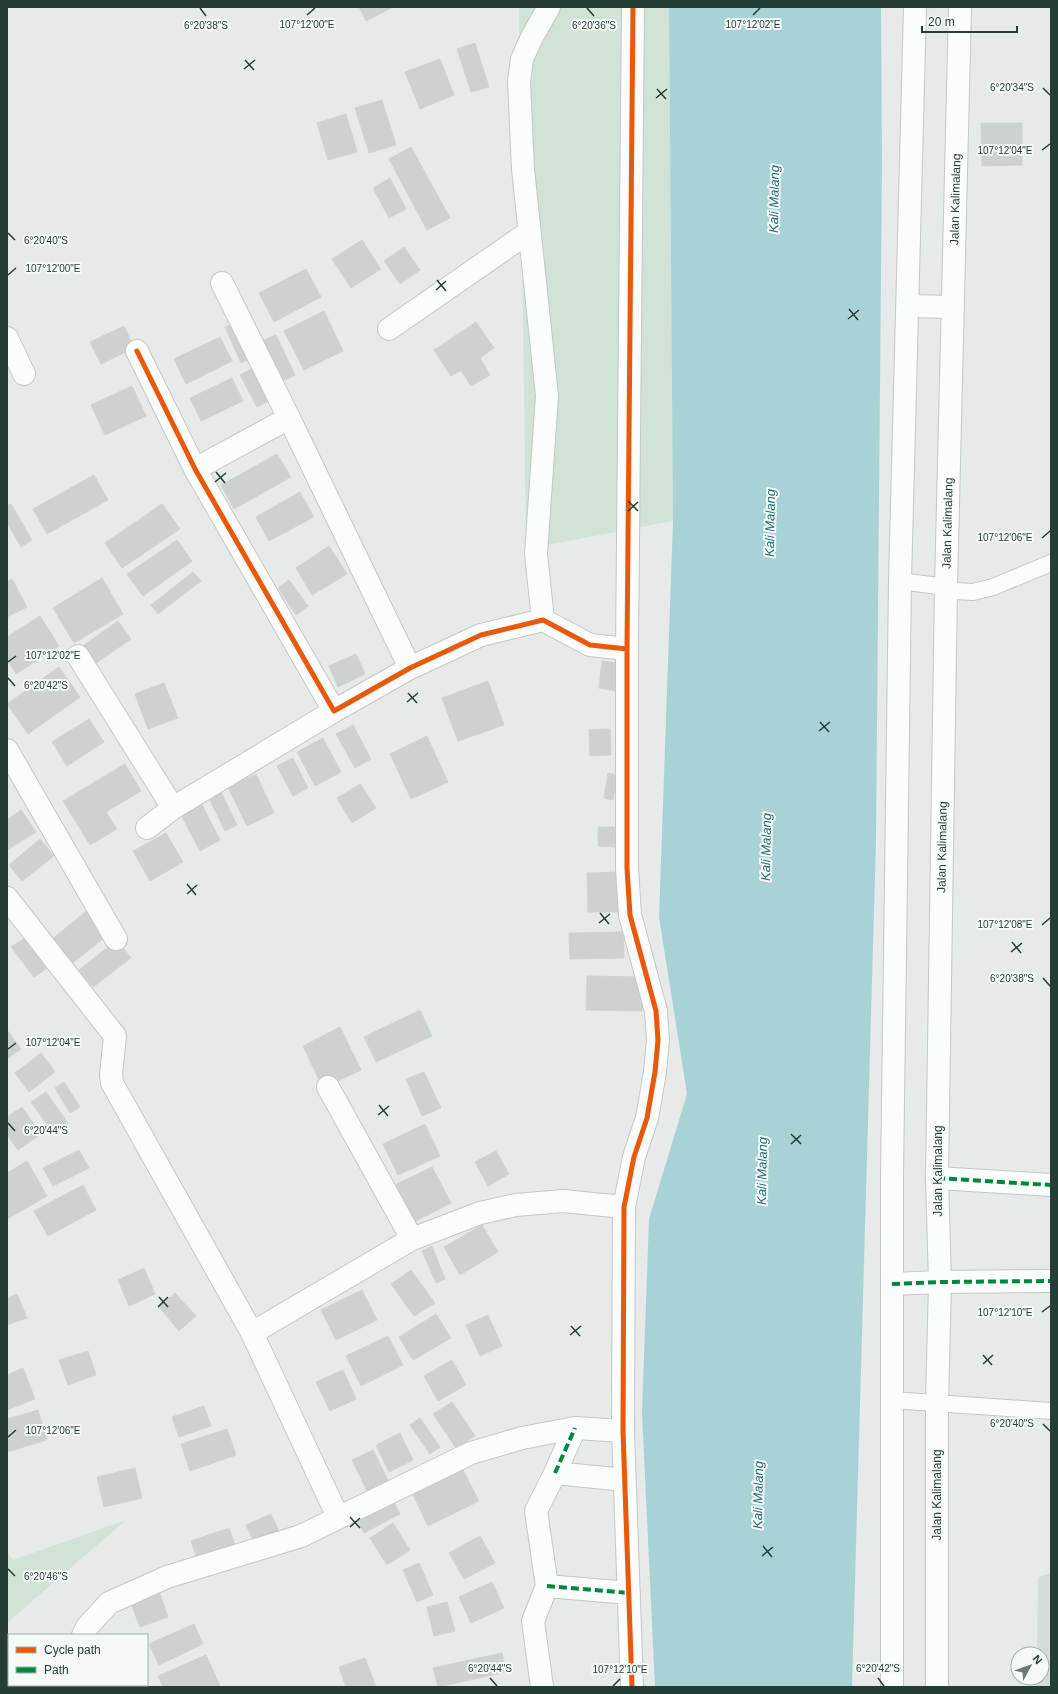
<svg xmlns="http://www.w3.org/2000/svg" width="1058" height="1694" font-family="Helvetica,sans-serif">
<style>
.built{fill:#d4dcd9}
.green{fill:#d0e3d6}
.water{fill:#a9d2d7}
.building{fill:#cdd2d0;stroke:#cfd4d2}
.lines{fill:none;stroke-linecap:round;stroke-linejoin:round}
.lane-casing{stroke:#c3c8c6;stroke-width:18}
.street-casing{stroke:#c3c8c6;stroke-width:24}
.secondary-casing{stroke:#c2c8c6;stroke-width:24}
.lane{stroke:#fbfcfc;stroke-width:16}
.street{stroke:#fbfcfc;stroke-width:22}
.secondary{stroke:#fbfcfc;stroke-width:22}
.quiet{stroke:#00873e;stroke-width:4;stroke-dasharray:8 4;stroke-linecap:butt}
.cycleway-casing{stroke:#f5f9f7;stroke-width:8}
.cycleway{stroke:#e8590c;stroke-width:5}
.ticks{fill:none;stroke:#243e36;stroke-width:1.5}
.labels{text-anchor:middle;dominant-baseline:central;stroke-width:4;stroke-linejoin:round;paint-order:stroke}
.street-label{font-size:12px;fill:#243e36;stroke:#f5f9f7}
.water-label{font-size:13px;font-style:italic;fill:#206b78;stroke:#f5f9f7}
.ticks-label{font-size:10px;text-anchor:middle;fill:#243e36;stroke:#f5f9f7;stroke-width:4;stroke-linejoin:round;paint-order:stroke}
</style>
<rect width="100%" height="100%" fill="#e6ebe9"/>
<!-- built -->
<path class="built" d="M1051 1573V1687H1037V1678H1042V1654H1037L1038 1577Z"/>
<!-- green -->
<path class="green" d="M519 7H669L673 521 526 549Z
M126 1520 7 1623V1552L13 1560Z"/>
<!-- water -->
<path class="water" d="M669 7H881L882 163 876 840 852 1687H655L642 1413 649 1219 687 1094 659 917 673 521Z"/>
<!-- building -->
<path class="building" d="M359 7H393L366 21Z
M475 43 489 87 471 92 457 49Z
M440 59 454 95 420 109 405 72Z
M382 100 396 145 369 153 355 108Z
M346 114 357 152 328 160 317 123Z
M981 123H1022V165L982 166Z
M411 147 450 218 427 230 389 159Z
M390 178 406 209 389 218 373 188Z
M362 240 381 269 351 288 332 259Z
M404 247 420 270 400 284 384 261Z
M306 269 321 297 274 322 259 293Z
M324 311 343 351 304 370 284 331Z
M237 322 253 357 241 363 225 327Z
M476 322 494 348 480 358 490 375 471 386 461 370 451 376 434 350Z
M124 326 134 348 101 364 90 342Z
M276 335 295 375 281 382 262 341Z
M220 337 232 361 186 384 174 359Z
M258 365 275 398 257 407 240 375Z
M232 378 243 401 201 421 190 398Z
M132 386 146 416 105 435 91 405Z
M277 454 291 477 234 509 221 485Z
M94 475 108 500 47 534 33 509Z
M300 492 314 517 269 541 256 517Z
M11 504 32 540 21 547 7 522V506Z
M162 504 180 529 122 568 105 543Z
M177 540 192 561 143 596 127 574Z
M329 546 347 574 312 595 296 568Z
M193 572 201 581 158 614 151 605Z
M102 578 123 614 74 643 53 608Z
M12 579 27 607 7 617V582Z
M289 580 308 606 296 615 278 588Z
M40 616 59 646 16 674 7 659V637Z
M118 621 131 639 96 663 84 645Z
M356 654 365 674 338 687 329 666Z
M602 661 620 663 616 691 599 688Z
M59 667 80 697 28 734 7 704Z
M488 681 504 725 458 741 442 698Z
M164 683 178 718 148 729 135 694Z
M89 719 104 742 67 766 52 742Z
M353 725 371 759 355 768 336 734Z
M610 729 611 755 590 756 589 730Z
M427 736 448 782 411 799 390 754Z
M323 738 341 772 315 786 297 752Z
M293 758 308 788 293 796 277 766Z
M125 764 141 791 106 812 117 829 90 845 63 801Z
M608 773 617 775 613 800 604 798Z
M256 774 274 813 247 826 228 787Z
M360 784 376 808 352 823 337 798Z
M220 790 237 825 225 831 208 796Z
M201 803 220 840 200 851 180 813Z
M21 810 36 832 7 850V820Z
M598 827H617L616 847 598 846Z
M166 833 183 862 150 881 133 851Z
M40 839 54 856 22 881 9 865Z
M621 872 623 912H588L587 873Z
M89 909 109 934 70 965 51 940Z
M623 932 624 958 570 959 569 933Z
M25 938 47 968 34 977 11 947Z
M117 940 131 958 93 987 79 970Z
M587 976 643 977 642 1011 586 1010Z
M420 1010 432 1036 376 1062 364 1037Z
M340 1027 361 1070 323 1088 303 1046Z
M7 1030 21 1049 7 1059Z
M41 1053 55 1072 29 1092 15 1073Z
M424 1072 441 1108 422 1116 406 1079Z
M64 1082 80 1107 70 1113 55 1088Z
M46 1092 68 1123 53 1133 31 1102Z
M22 1107 41 1134 18 1150 7 1135V1117Z
M425 1124 440 1156 398 1175 383 1144Z
M79 1150 89 1168 53 1186 43 1168Z
M496 1151 509 1174 488 1186 475 1162Z
M27 1161 47 1196 7 1219V1173Z
M432 1167 451 1203 414 1222 395 1185Z
M83 1185 96 1210 48 1236 34 1211Z
M482 1225 498 1252 460 1275 444 1247Z
M432 1246 445 1279 436 1283 422 1251Z
M144 1268 155 1294 129 1306 118 1280Z
M411 1270 435 1303 414 1316 391 1284Z
M362 1290 377 1320 336 1340 321 1310Z
M175 1293 196 1316 179 1331 159 1307Z
M17 1294 27 1318 7 1325V1298Z
M436 1314 451 1338 413 1360 399 1337Z
M488 1315 502 1346 480 1356 466 1325Z
M388 1336 403 1365 361 1386 346 1356Z
M88 1351 96 1375 68 1385 59 1360Z
M452 1360 466 1385 438 1401 424 1376Z
M23 1368 35 1399 7 1410V1375Z
M343 1370 356 1399 330 1411 316 1382Z
M452 1402 475 1436 456 1448 433 1414Z
M204 1406 211 1426 179 1437 172 1417Z
M38 1410 47 1440 7 1452V1419Z
M420 1418 440 1447 430 1454 410 1425Z
M227 1429 236 1455 190 1471 181 1444Z
M400 1433 413 1460 389 1472 376 1445Z
M373 1450 388 1480 367 1491 352 1460Z
M135 1468 142 1498 104 1507 97 1477Z
M463 1470 479 1501 428 1526 413 1495Z
M391 1497 400 1514 364 1533 355 1516Z
M271 1514 280 1533 255 1544 246 1525Z
M393 1523 410 1550 387 1565 370 1538Z
M229 1528 237 1551 199 1564 191 1541Z
M480 1536 495 1563 464 1579 449 1553Z
M419 1563 433 1595 417 1602 403 1570Z
M492 1582 504 1608 471 1623 459 1597Z
M159 1591 168 1617 140 1627 130 1601Z
M447 1602 455 1631 434 1636 427 1607Z
M194 1624 203 1644 159 1665 149 1644Z
M502 1653 506 1672 438 1687 433 1668Z
M206 1655 220 1686 163 1687 158 1676Z
M365 1658 376 1687H346L339 1667Z"/>
<g class="lines">
<defs>
<path id="lane" d="M900 581 946 587 954 591 973 592 993 587 1051 563
M892 1400 1051 1411"/>
<path id="street" d="M389 329 529 232
M7 338 24 374
M137 351 195 469 334 711 410 668 481 635 543 620 590 645 627 649
M289 418 410 668
M195 469 289 418 222 283
M543 620 536 554 547 396 523 169 519 82 522 59 532 37 549 7
M78 656 173 808
M7 750 116 939
M147 828 173 808 334 711
M7 898 115 1036 111 1075 112 1083 252 1333 338 1517
M328 1087 412 1239
M937 1178 1051 1185
M892 1284 940 1282 1051 1281
M252 1333 412 1239 480 1213 516 1205 563 1201 624 1207
M555 1473 575 1428
M547 1586 629 1593
M83 1635 87 1627 109 1603 167 1577 301 1536 471 1453 522 1438 575 1428 623 1431
M63 1687V1685
M542 1687 533 1621 547 1586 536 1511 555 1473 625 1480
M632 1687 623 1431 624 1207 634 1157 647 1118 655 1072 658 1040 656 1011 630 915 627 868V649L633 7"/>
<g id="secondary">
<path d="M908 306 953 307"/>
<path d="M892 1687V1177L900 581 915 7"/>
<path id="s1" d="M937 1687V1403L940 1282 937 1178 946 587 960 7"/>
</g>
</defs>
<!-- lane casing -->
<use href="#lane" class="lane-casing"/>
<!-- street casing -->
<use href="#street" class="street-casing"/>
<!-- secondary casing -->
<use href="#secondary" class="secondary-casing"/>
<!-- lane -->
<use href="#lane" class="lane"/>
<!-- street -->
<use href="#street" class="street"/>
<!-- secondary -->
<use href="#secondary" class="secondary"/>
<!-- quiet -->
<path class="quiet" d="M937 1178 1051 1185
M892 1284 940 1282 1051 1281
M555 1473 575 1428
M547 1586 629 1593"/>
<defs>
<path id="cycleway" d="M137 351 195 469 334 711 410 668 481 635 543 620 590 645 627 649
M632 1687 623 1431 624 1207 634 1157 647 1118 655 1072 658 1040 656 1011 630 915 627 868V649L633 7"/>
</defs>
<!-- cycleway casing -->
<use href="#cycleway" class="cycleway-casing"/>
<!-- cycleway -->
<use href="#cycleway" class="cycleway"/>
</g>
<!-- ticks -->
<path class="ticks" d="M200 8 206 16M587 8 594 16M307 15 315 8M753 15 760 8M245 60 254 70M244 69 255 60M1043 88 1050 95M657 89 666 99M656 98 667 89M1042 150 1050 144M8 233 15 240M8 275 16 268M437 280 446 291M436 290 446 281M849 309 858 320M848 319 859 310M216 472 225 483M215 482 226 473M628 501 638 511M628 511 638 502M1042 538 1050 531M8 662 16 656M8 678 15 686M408 693 417 703M407 702 418 693M820 722 829 732M819 731 830 722M187 884 196 895M187 894 197 885M600 913 609 924M599 923 610 914M1042 925 1050 918M1012 942 1021 953M1011 952 1022 943M1043 978 1050 986M8 1049 16 1043M379 1105 388 1116M378 1115 389 1106M8 1123 15 1131M791 1134 801 1144M791 1144 801 1135M159 1297 168 1307M158 1307 168 1297M1042 1312 1050 1306M571 1326 580 1336M570 1335 581 1326M983 1355 992 1365M983 1364 993 1355M1043 1424 1050 1431M8 1437 16 1430M350 1517 360 1528M350 1527 360 1518M763 1546 772 1557M762 1556 773 1547M8 1569 15 1576M490 1678 497 1686M878 1678 884 1686M613 1686 620 1679"/>
<g class="labels">
<!-- street labels -->
<g class="street-label">
<text stroke="none"><textPath href="#s1" startOffset="1488">Jalan Kalimalang</textPath></text>
<text stroke="none"><textPath href="#s1" startOffset="1164">Jalan Kalimalang</textPath></text>
<text stroke="none"><textPath href="#s1" startOffset="840">Jalan Kalimalang</textPath></text>
<text transform="translate(938 1171) rotate(-90)">Jalan Kalimalang</text>
<text transform="translate(937 1495) rotate(-90)">Jalan Kalimalang</text>
</g>
<!-- water labels -->
<g class="water-label">
<text transform="translate(774 199) rotate(-89)">Kali Malang</text>
<text transform="translate(770 523) rotate(-89)">Kali Malang</text>
<text transform="translate(766 847) rotate(-89)">Kali Malang</text>
<text transform="translate(762 1171) rotate(-89)">Kali Malang</text>
<text transform="translate(758 1495) rotate(-89)">Kali Malang</text>
</g>
</g>
<g class="ticks-label">
<text x="307" y="28">107°12'00"E</text>
<text x="753" y="28">107°12'02"E</text>
<text x="206" y="29">6°20'38"S</text>
<text x="594" y="29">6°20'36"S</text>
<text x="1012" y="91">6°20'34"S</text>
<text x="1005" y="154">107°12'04"E</text>
<text x="46" y="244">6°20'40"S</text>
<text x="53" y="272">107°12'00"E</text>
<text x="1005" y="541">107°12'06"E</text>
<text x="53" y="659">107°12'02"E</text>
<text x="46" y="689">6°20'42"S</text>
<text x="1005" y="928">107°12'08"E</text>
<text x="1012" y="982">6°20'38"S</text>
<text x="53" y="1046">107°12'04"E</text>
<text x="46" y="1134">6°20'44"S</text>
<text x="1005" y="1316">107°12'10"E</text>
<text x="1012" y="1427">6°20'40"S</text>
<text x="53" y="1434">107°12'06"E</text>
<text x="46" y="1580">6°20'46"S</text>
<text x="490" y="1672">6°20'44"S</text>
<text x="878" y="1672">6°20'42"S</text>
<text x="620" y="1673">107°12'10"E</text>
</g>
<!-- border -->
<rect width="1058" height="1694" fill="none" stroke="#243e36" stroke-width="16"/>
<!-- legend -->
<rect x="8" y="1634" width="140" height="52" fill="#f5f9f7" stroke="#a1aeaa"/>
<rect x="16" y="1647" width="20" height="6" fill="#e8590c" stroke="#a1aeaa"/>
<text x="44" y="1654" font-size="12" fill="#243e36">Cycle path</text>
<rect x="16" y="1667" width="20" height="6" fill="#00873e" stroke="#a1aeaa"/>
<text x="44" y="1674" font-size="12" fill="#243e36">Path</text>
<!-- north arrow -->
<g transform="translate(1030 1666) rotate(49)"><circle r="19" fill="#f5f9f7" stroke="#a1aeaa"/>
<path d="M0-3L7 15L0 10L-7 15Z" fill="#687b75"/>
<text y="-6" font-size="11" font-weight="bold" text-anchor="middle" fill="#243e36">N</text>
</g>
<!-- scale -->
<path d="M922 26v6h95v-6" fill="none" stroke="#243e36" stroke-width="2"/>
<text x="928" y="26" font-size="12" fill="#243e36" stroke="#f5f9f7" stroke-width="3" paint-order="stroke">20 m</text>
</svg>
